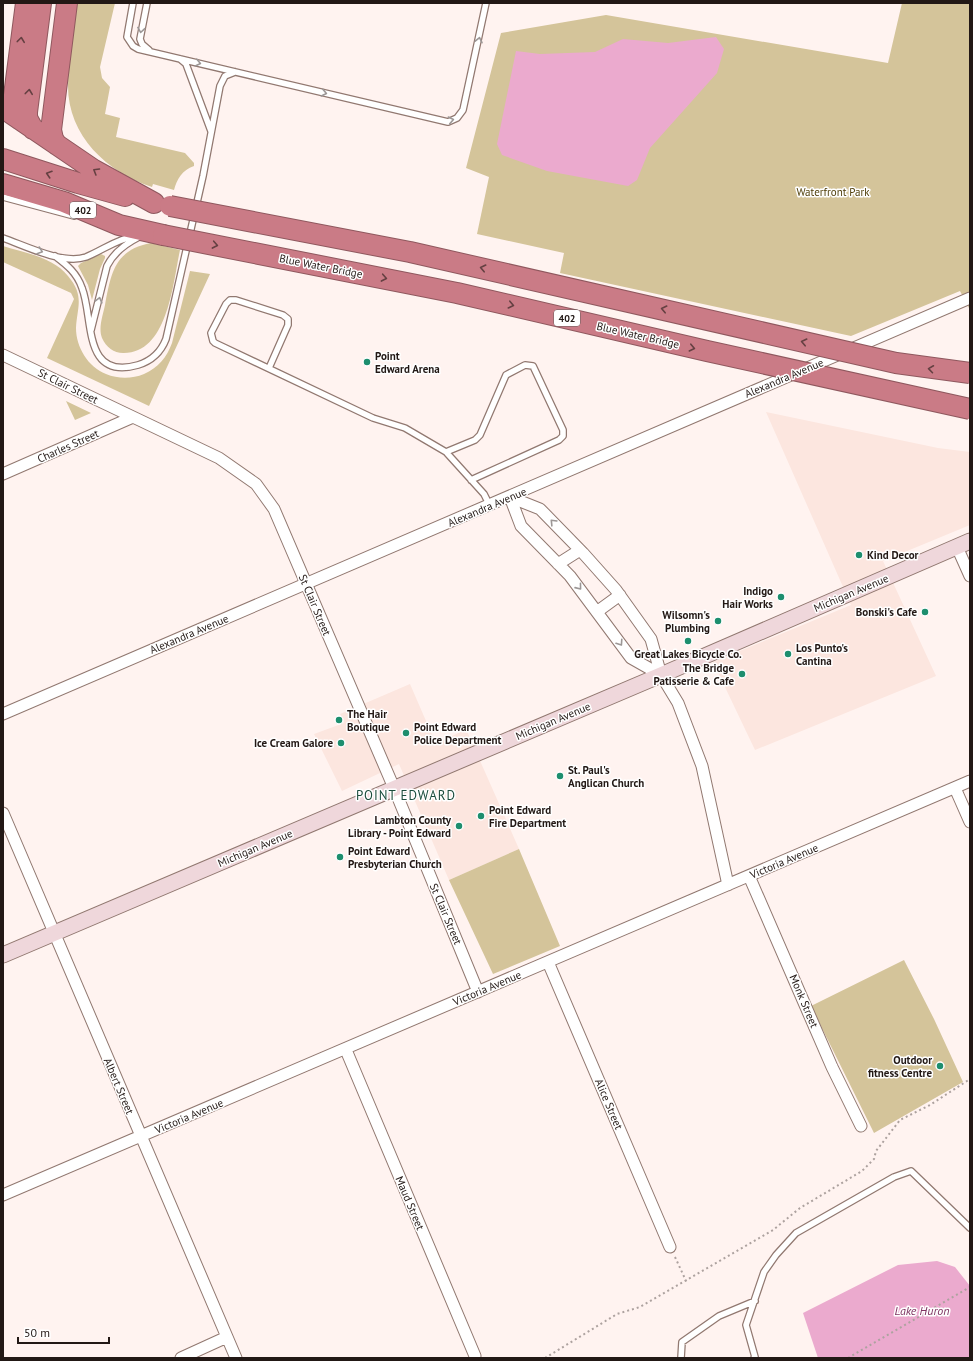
<svg xmlns="http://www.w3.org/2000/svg" width="973" height="1361" font-family="'PT Sans',sans-serif">
<style>
.built{fill:#fce6df}
.green{fill:#d4c49a}
.water{fill:#ebaace}
.lines{fill:none;stroke-linecap:round;stroke-linejoin:round}
.lane-casing{stroke:#917870;stroke-width:8}
.street-casing{stroke:#917870;stroke-width:13}
.secondary-casing{stroke:#917870;stroke-width:17}
.highway-casing{stroke:#8f585e;stroke-width:22}
.path{stroke:#ada29f;stroke-width:2;stroke-dasharray:2 3;stroke-linecap:butt}
.lane{stroke:#fff;stroke-width:5.5}
.street{stroke:#fff;stroke-width:11}
.secondary{stroke:#efd7db;stroke-width:15}
.highway{stroke:#ca7b86;stroke-width:20}
.highway-bridge-casing{stroke:#8f585e;stroke-width:22;stroke-linecap:butt}
.highway-bridge{stroke:#ca7b86;stroke-width:20}
.oneway{stroke:#9c9796}
.oneway2{stroke:#654042}
.poi-dot{fill:#1d8e6e;stroke:#fff;stroke-width:1.5}
.labels{text-anchor:middle;dominant-baseline:central;stroke-width:3;stroke-linejoin:round;paint-order:stroke}
.shield{fill:#fff;stroke:#645d5b;stroke-width:1}
.shield-label{font-size:10px;font-weight:bold;fill:#221815}
.park-label{font-size:11px;fill:#503f0a;stroke:#fff}
.street-label{font-size:11px;fill:#221815;stroke:#fff}
.poi-label{font-size:11px;font-weight:bold;fill:#221815;stroke:#fff;text-anchor:start}
.water-label{font-size:12px;font-style:italic;fill:#7f3462;stroke:#fff}
.quarter-label{font-size:13px;letter-spacing:1px;fill:#1b4c3c;stroke:#fff}
</style>
<rect width="100%" height="100%" fill="#fff3f0"/>
<!-- built -->
<path class="built" d="M766 412 938 448 970 452V525L883 561 936 676 755 750 713 662 851 605Z
M410 684 436 744 466 729 519 849 449 880 399 764 342 791 314 734 344 723 340 714Z"/>
<!-- green -->
<path class="green" d="M77 3H115L100 67 102 78 110 87 105 114 120 118 116 137 185 153 194 163V166C182 170 177 179 174 190L153 184 152 187C107 172 68 136 68 86 68 58 74 30 77 3Z
M902 3H970V310L960 291 851 336 560 273 564 253 477 234 489 177 466 168 501 33 606 15 888 63Z
M151 243 180 250C173 282 168 354 123 353 114 353 106 347 102 338 98 328 103 315 105 305 111 274 114 250 151 243Z
M3 246C25 253 53 257 68 276 85 296 77 307 76 328 76 347 88 367 106 374 118 379 132 379 144 374 158 368 167 357 172 343L190 271 210 274 149 406 47 358 74 299 71 293 3 262Z
M101 254 105 256V258L100 269 92 300 88 285 78 266 81 263Z
M66 401 91 413 75 420Z
M519 849 560 946 493 974 449 880Z
M904 960 934 1019 963 1082 874 1133 811 1006Z"/>
<!-- water -->
<path class="water" d="M716 37 724 49 717 73 650 148 637 180 628 186 547 171 502 155 497 144 516 51 540 54 595 52 623 39 668 43Z
M937 1261 955 1267 970 1286V1358H818L803 1313 898 1265Z"/>
<g class="lines">
<defs>
<path id="lane" d="M133 3 127 37 133 46 138 49 448 122 457 118 463 110 486 3
M147 3 140 39 142 44 149 50
M180 59 186 64 211 131
M3 197 74 216
M3 238C26 246 63 265 86 257 103 250 117 239 135 236
M55 256C67 265 77 273 82 288 94 318 82 381 138 365 151 361 161 352 166 339L203 176 220 86 225 76 235 72
M91 330 107 266C114 252 125 244 139 237
M269 368 288 325V319L283 315 236 300H230L226 304 211 333 213 341 215 343 373 418 405 428 446 452 484 494 490 506
M446 452 475 440 480 435 506 375 525 365 533 366 563 430V436L559 440 471 480
M681 1358 682 1342 719 1316 755 1301
M754 1358 755 1357 746 1325 764 1272 776 1255 796 1233 894 1177 911 1171 970 1228"/>
<path id="street" d="M3 355 219 458 256 484 274 509 394 788 478 992
M3 474 133 417
M510 497 540 509 583 553 616 590 651 639 661 675 678 703 702 766 728 885
M510 497 521 526 570 576 631 658 661 675
M957 547 970 576
M558 564 580 550
M598 611 620 595
M3 714 970 298
M955 788 970 822
M3 813 236 1358
M749 876 832 1067 861 1126
M548 962 670 1247
M346 1050 475 1356
M3 1195 970 781
M181 1358 227 1337"/>
<path id="secondary" d="M3 955 661 675 970 541"/>
<path id="highway" d="M3 108 94 170 154 203
M19 119 13 108V103L26 3
M33 129 27 118V112L41 3
M57 145 53 139 51 130 67 3
M3 159 78 183 125 196
M3 184 64 202 119 225 163 235"/>
</defs>
<!-- lane casing -->
<use href="#lane" class="lane-casing"/>
<!-- street casing -->
<use href="#street" class="street-casing"/>
<!-- secondary casing -->
<use href="#secondary" class="secondary-casing"/>
<!-- highway casing -->
<use href="#highway" class="highway-casing"/>
<!-- path -->
<path class="path" d="M675 1257 687 1283
M545 1358 617 1314 640 1307 773 1230 800 1208 862 1171 874 1159 876 1151 900 1120 930 1105 970 1079
M848 1358 970 1287"/>
<!-- lane -->
<use href="#lane" class="lane"/>
<!-- street -->
<use href="#street" class="street"/>
<!-- secondary -->
<use href="#secondary" class="secondary"/>
<!-- highway -->
<use href="#highway" class="highway"/>
<defs>
<path id="highway-bridge" d="M170 206 410 252 896 363 970 373
M163 235 457 293 707 351 970 409"/>
</defs>
<!-- highway-bridge casing -->
<use href="#highway-bridge" class="highway-bridge-casing"/>
<!-- highway-bridge -->
<use href="#highway-bridge" class="highway-bridge"/>
</g>
<!-- one-way arrows -->
<defs><path id="oneway-chevron" d="M-2-3.5L2.5 0L-2 3.5" fill="none" stroke-width="1.6" stroke-linecap="round" stroke-linejoin="round"/></defs>
<g class="oneway">
<use href="#oneway-chevron" transform="translate(141 30) rotate(99)"/>
<use href="#oneway-chevron" transform="translate(479 40) rotate(-78)"/>
<use href="#oneway-chevron" transform="translate(198 63) rotate(13)"/>
<use href="#oneway-chevron" transform="translate(324 93) rotate(13)"/>
<use href="#oneway-chevron" transform="translate(451 120) rotate(-12)"/>
<use href="#oneway-chevron" transform="translate(40 251) rotate(19)"/>
<use href="#oneway-chevron" transform="translate(99 300) rotate(-75)"/>
<use href="#oneway-chevron" transform="translate(553 522) rotate(-134)"/>
<use href="#oneway-chevron" transform="translate(579 587) rotate(51)"/>
<use href="#oneway-chevron" transform="translate(620 643) rotate(56)"/>
</g>
<g class="oneway2">
<use href="#oneway-chevron" transform="translate(21 40) rotate(-83)"/>
<use href="#oneway-chevron" transform="translate(29 92) rotate(-83)"/>
<use href="#oneway-chevron" transform="translate(96 171) rotate(-149)"/>
<use href="#oneway-chevron" transform="translate(49 174) rotate(-162)"/>
<use href="#oneway-chevron" transform="translate(215 245) rotate(11)"/>
<use href="#oneway-chevron" transform="translate(483 268) rotate(-167)"/>
<use href="#oneway-chevron" transform="translate(384 278) rotate(11)"/>
<use href="#oneway-chevron" transform="translate(511 305) rotate(13)"/>
<use href="#oneway-chevron" transform="translate(664 309) rotate(-167)"/>
<use href="#oneway-chevron" transform="translate(804 342) rotate(-167)"/>
<use href="#oneway-chevron" transform="translate(692 348) rotate(13)"/>
<use href="#oneway-chevron" transform="translate(931 369) rotate(-172)"/>
</g>
<!-- markers -->
<g class="poi-dot">
<circle cx="367" cy="362" r="4"/>
<circle cx="859" cy="555" r="4"/>
<circle cx="781" cy="597" r="4"/>
<circle cx="925" cy="612" r="4"/>
<circle cx="718" cy="621" r="4"/>
<circle cx="688" cy="641" r="4"/>
<circle cx="788" cy="654" r="4"/>
<circle cx="742" cy="674" r="4"/>
<circle cx="339" cy="720" r="4"/>
<circle cx="406" cy="733" r="4"/>
<circle cx="341" cy="743" r="4"/>
<circle cx="560" cy="776" r="4"/>
<circle cx="481" cy="816" r="4"/>
<circle cx="459" cy="826" r="4"/>
<circle cx="340" cy="857" r="4"/>
<circle cx="940" cy="1066" r="4"/>
</g>
<g class="labels">
<!-- shield labels -->
<g class="shield">
<rect x="70" y="202" width="26" height="16" rx="3"/>
<rect x="554" y="310" width="26" height="16" rx="3"/>
</g>
<g class="shield-label">
<text x="83" y="210">402</text>
<text x="567" y="318">402</text>
</g>
<!-- park labels -->
<g class="park-label">
<text x="833" y="192">Waterfront Park</text>
</g>
<!-- street labels -->
<g class="street-label">
<text transform="translate(321 266) rotate(11)">Blue Water Bridge</text>
<text transform="translate(638 335) rotate(13)">Blue Water Bridge</text>
<text transform="translate(784 378) rotate(-23)">Alexandra Avenue</text>
<text transform="translate(68 386) rotate(26)">St Clair Street</text>
<text transform="translate(68 446) rotate(-24)">Charles Street</text>
<text transform="translate(487 507) rotate(-23)">Alexandra Avenue</text>
<text transform="translate(851 593) rotate(-23)">Michigan Avenue</text>
<text transform="translate(315 605) rotate(67)">St Clair Street</text>
<text transform="translate(189 634) rotate(-23)">Alexandra Avenue</text>
<text transform="translate(553 721) rotate(-23)">Michigan Avenue</text>
<text transform="translate(255 848) rotate(-23)">Michigan Avenue</text>
<text transform="translate(784 861) rotate(-23)">Victoria Avenue</text>
<text transform="translate(446 914) rotate(67)">St Clair Street</text>
<text transform="translate(487 988) rotate(-23)">Victoria Avenue</text>
<text transform="translate(804 1001) rotate(67)">Monk Street</text>
<text transform="translate(119 1086) rotate(67)">Albert Street</text>
<text transform="translate(609 1104) rotate(67)">Alice Street</text>
<text transform="translate(189 1116) rotate(-23)">Victoria Avenue</text>
<text transform="translate(410 1203) rotate(67)">Maud Street</text>
</g>
<!-- poi labels -->
<g class="poi-label">
<text x="375" y="356">Point<tspan x="375" dy="13">Edward Arena</tspan></text>
<text x="867" y="555">Kind Decor</text>
<text x="773" y="591" text-anchor="end">Indigo<tspan x="773" dy="13">Hair Works</tspan></text>
<text x="917" y="612" text-anchor="end">Bonski's Cafe</text>
<text x="710" y="615" text-anchor="end">Wilsomn's<tspan x="710" dy="13">Plumbing</tspan></text>
<text x="796" y="648">Los Punto's<tspan x="796" dy="13">Cantina</tspan></text>
<text x="688" y="654" text-anchor="middle">Great Lakes Bicycle Co.</text>
<text x="734" y="668" text-anchor="end">The Bridge<tspan x="734" dy="13">Patisserie &amp; Cafe</tspan></text>
<text x="347" y="714">The Hair<tspan x="347" dy="13">Boutique</tspan></text>
<text x="414" y="727">Point Edward<tspan x="414" dy="13">Police Department</tspan></text>
<text x="333" y="743" text-anchor="end">Ice Cream Galore</text>
<text x="568" y="770">St. Paul's<tspan x="568" dy="13">Anglican Church</tspan></text>
<text x="489" y="810">Point Edward<tspan x="489" dy="13">Fire Department</tspan></text>
<text x="451" y="820" text-anchor="end">Lambton County<tspan x="451" dy="13">Library - Point Edward</tspan></text>
<text x="348" y="851">Point Edward<tspan x="348" dy="13">Presbyterian Church</tspan></text>
<text x="932" y="1060" text-anchor="end">Outdoor<tspan x="932" dy="13">fitness Centre</tspan></text>
</g>
<!-- water labels -->
<g class="water-label">
<text x="922" y="1310">Lake Huron</text>
</g>
<!-- quarter labels -->
<g class="quarter-label">
<text x="406" y="795">POINT EDWARD</text>
</g>
</g>
<!-- border -->
<rect width="973" height="1361" fill="none" stroke="#221815" stroke-width="8"/>
<!-- scale -->
<path d="M18 1337v6h91v-6" fill="none" stroke="#221815" stroke-width="2"/>
<text x="24" y="1337" font-size="12" fill="#221815" stroke="#ffffff" stroke-width="3" paint-order="stroke">50 m</text>
</svg>
